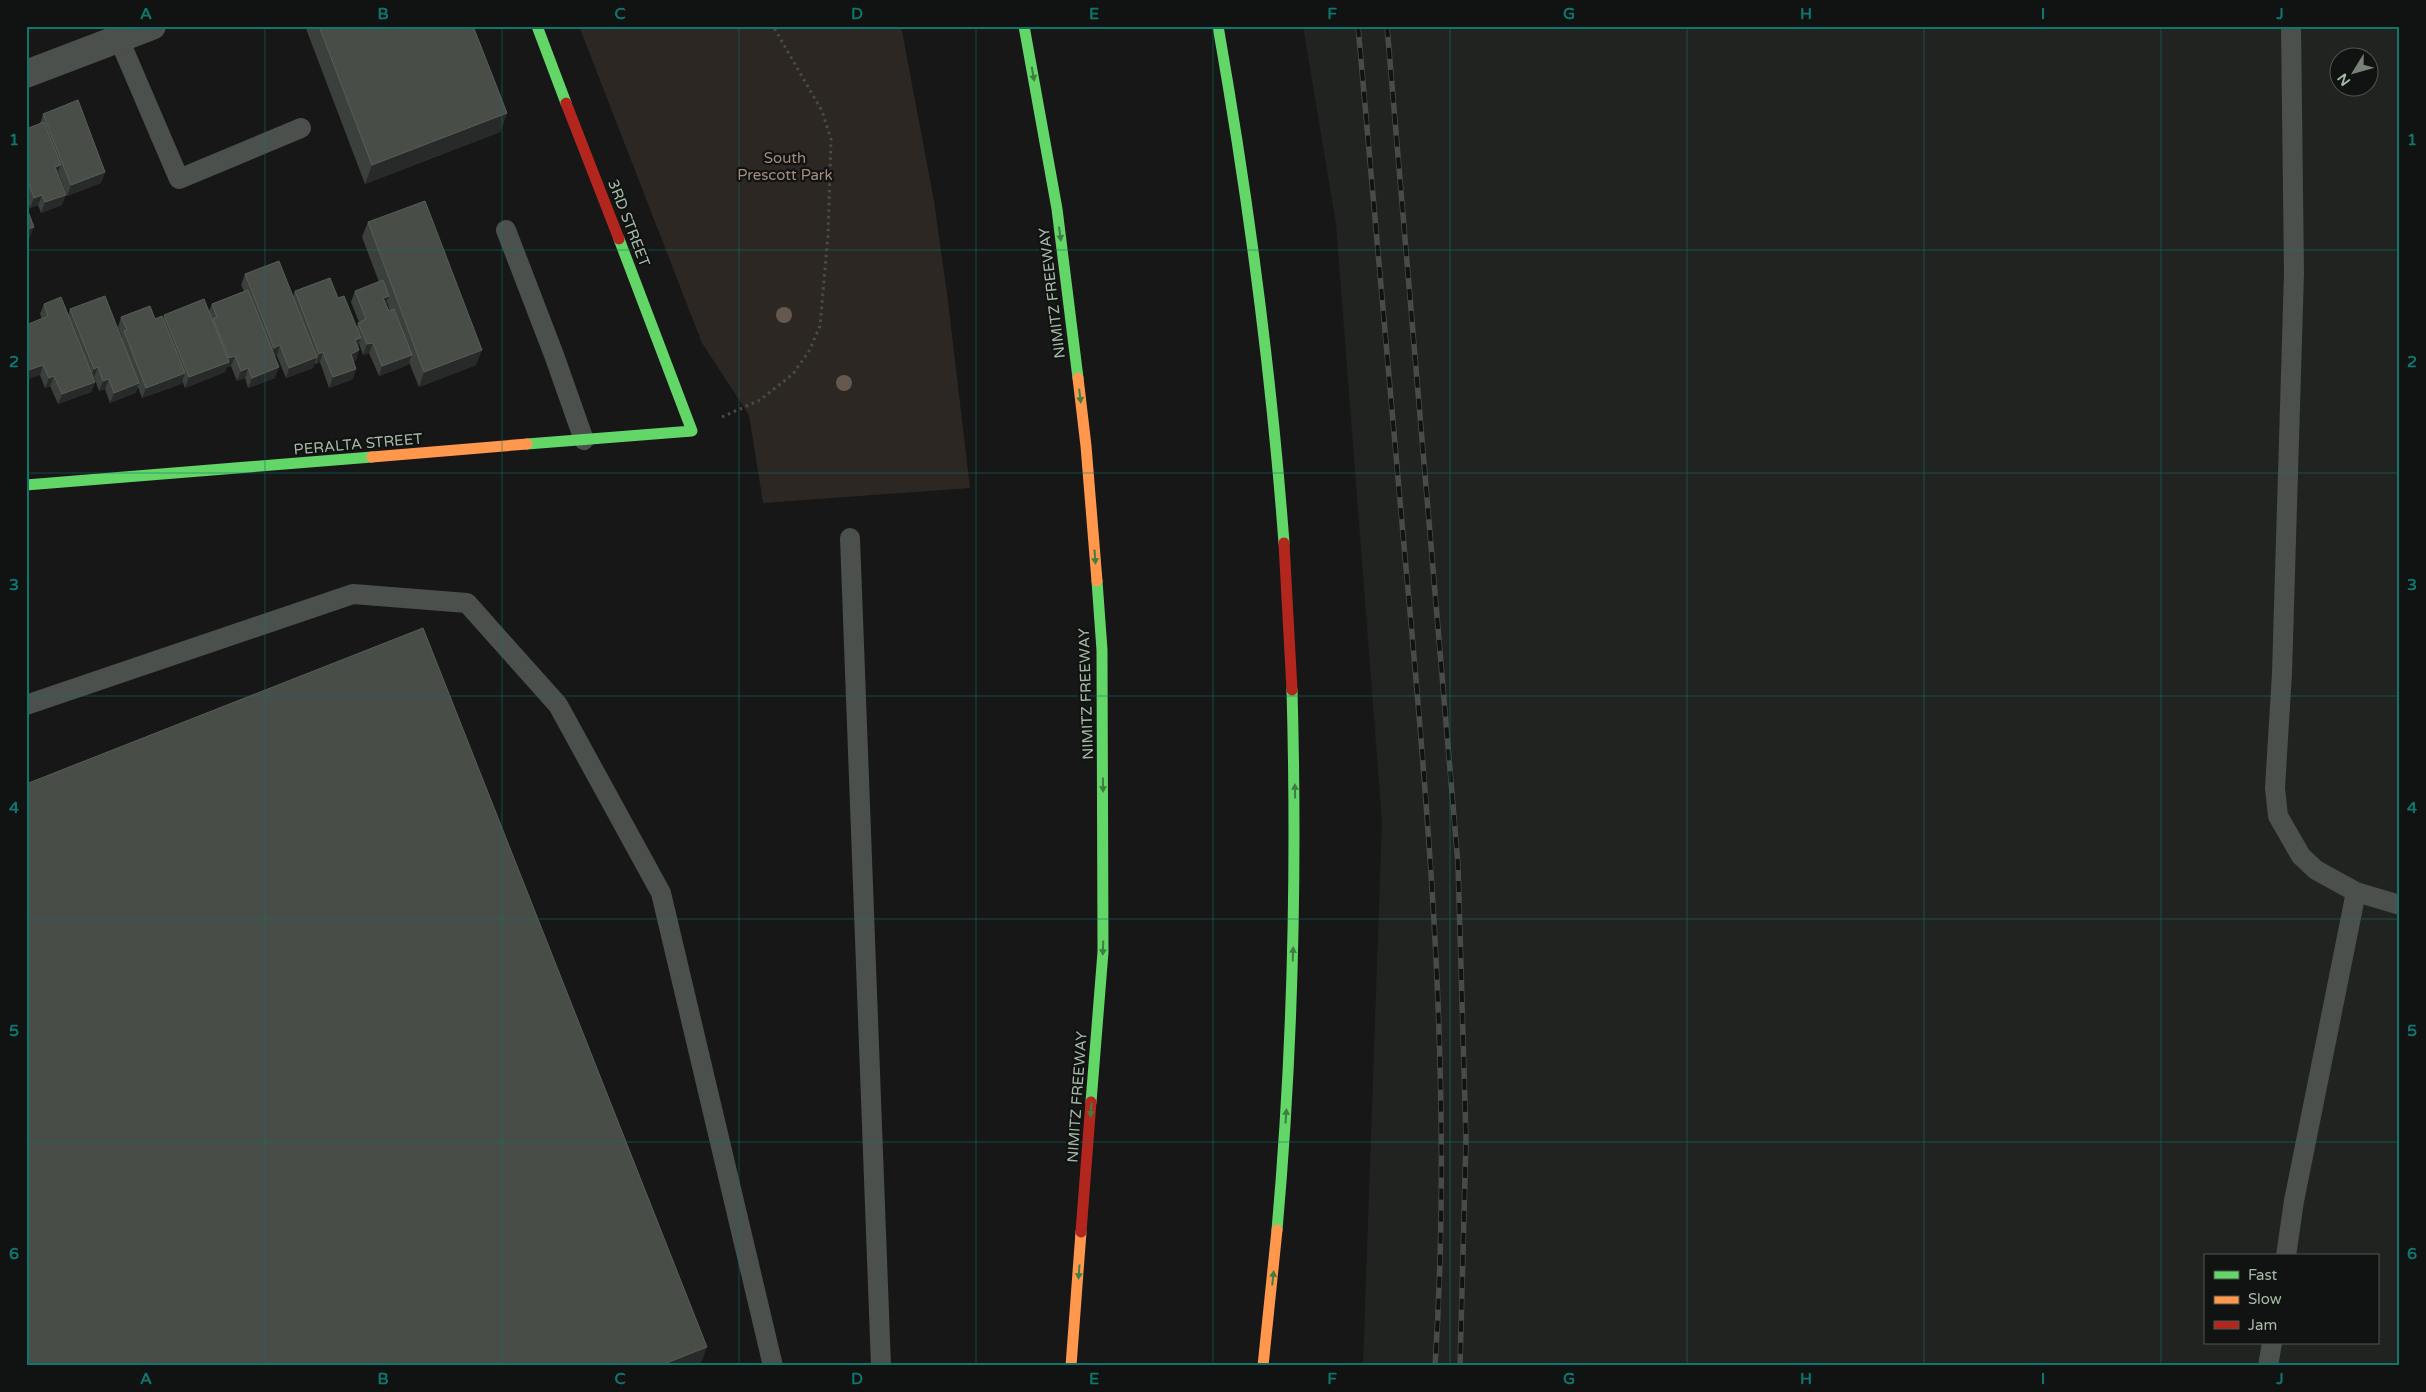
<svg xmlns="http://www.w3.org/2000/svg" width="2426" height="1392" font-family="'Varela Round',sans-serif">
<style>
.built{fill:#212321;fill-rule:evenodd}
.green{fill:#2d2723}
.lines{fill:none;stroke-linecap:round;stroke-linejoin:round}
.path{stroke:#474c47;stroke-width:3;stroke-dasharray:2.5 4;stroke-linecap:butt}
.lane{stroke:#4b504c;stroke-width:20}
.street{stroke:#4b504c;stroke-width:28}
.fast{stroke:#63d668;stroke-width:11}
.slow{stroke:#ff974d;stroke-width:11}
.jam{stroke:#b3261e;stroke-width:11}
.rail-casing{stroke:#484b48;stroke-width:5.5}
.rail{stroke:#111312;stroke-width:4;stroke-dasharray:11;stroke-linecap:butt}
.tree{fill:#66574f}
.wall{fill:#3c403d;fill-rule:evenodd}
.shaded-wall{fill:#282a29}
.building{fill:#484d48;stroke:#565e57}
.oneway{fill:#3e7e41}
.grid{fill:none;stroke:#0f766e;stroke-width:1;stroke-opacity:0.55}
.labels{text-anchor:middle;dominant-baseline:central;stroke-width:4.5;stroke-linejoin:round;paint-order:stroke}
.park-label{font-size:15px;fill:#a68c7c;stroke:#111312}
.street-label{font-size:15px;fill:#a7baa7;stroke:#111312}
.neatline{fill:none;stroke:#0f766e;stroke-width:2}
.grid-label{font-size:16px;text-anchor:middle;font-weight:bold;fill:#0f766e}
</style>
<rect width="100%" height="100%" fill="#171717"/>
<!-- built -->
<path class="built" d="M1303 26H2400V1366H1363L1382 821 1336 224ZM2338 58H2368V88H2338ZM2205 1256H2377V1343H2205Z"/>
<!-- green -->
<path class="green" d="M579 26H901L934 201 948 301 970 488 763 503 749 415 702 343Z"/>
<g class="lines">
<!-- path -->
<path class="path" d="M722 417 760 400 793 374 809 351 820 326 828 235 831 139 822 111 773 26"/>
<!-- lane -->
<path class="lane" d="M2291 26 2294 273 2282 673 2275 788 2278 816 2301 856 2316 870 2356 892 2400 905
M119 39 179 179 301 128
M506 230 554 355 584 440
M850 538 881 1366
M26 705 353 594 467 603 558 705 661 893 773 1366
M2286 1256 2294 1201 2356 892
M2268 1366 2272 1343"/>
<!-- street -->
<path class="street" d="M26 74 152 26"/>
<!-- fast -->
<path class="fast" d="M537 26 566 103
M1024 26 1057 209 1078 378
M1218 26C1248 197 1271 369 1284 543
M527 444 692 431 619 239
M26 485 372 457
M1091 1102 1103 952 1102 650 1097 581
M1277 1230C1293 1050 1297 871 1292 690"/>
<!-- slow -->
<path class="slow" d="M1078 378 1086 446 1097 581
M372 457 527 444
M1071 1366 1081 1232
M1263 1366 1277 1230"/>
<!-- jam -->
<path class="jam" d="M566 103 619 239
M1284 543 1292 690
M1081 1232 1091 1102"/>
<defs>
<path id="rail" d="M1358 26C1374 203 1389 380 1405 557 1430 826 1453 1096 1435 1366
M1387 26 1458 864 1466 1139 1460 1366"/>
</defs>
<!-- rail casing -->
<use href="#rail" class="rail-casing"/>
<!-- rail -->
<use href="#rail" class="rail"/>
</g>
<!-- trees -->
<g class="tree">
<circle cx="784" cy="315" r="8"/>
<circle cx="844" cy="383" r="8"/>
</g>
<!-- wall -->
<path class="wall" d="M305 26H473L507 113 500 132 365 184Z
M43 114 105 172 101 183 67 196 58 172 62 205 41 213 38 205 30 208 26 197V129L40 124Z
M368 222 476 365 419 387 409 362 408 365 379 376 369 353 363 355 359 343 356 360 354 361 353 379 329 388 320 362 316 364 315 363 313 368 286 378 277 356H274L275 378 248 388 245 378 237 381 231 366 227 367 225 372 185 388 182 381 181 384 142 398 138 387 135 393 110 403 105 389 99 391 94 377 93 378 95 382 91 392 58 404 50 386 45 388 40 375 42 319 40 314 44 304 68 316 70 309 122 338V337L118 327 121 317 155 319 163 318 164 315 209 311 212 304 244 291 241 285 245 274 293 296 295 291 338 298 357 327 358 323 359 322 351 302 355 291 379 282 362 237ZM387 302 390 311H389L386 304Z"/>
<!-- shaded-wall -->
<path class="shaded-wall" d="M507 113 500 132 365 184 372 165Z
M61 165 57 175 55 167Z
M105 172 101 183 67 196 71 185Z
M42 195 38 205 30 208 34 198Z
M66 195 62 205 41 213 45 202Z
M34 227 30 237 26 239V230Z
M389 296 385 306 383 298Z
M361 338 357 348 355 340Z
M373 343 369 353 363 355 367 344Z
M280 345 277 356 270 358 274 348Z
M359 350 356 360 347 364 351 354Z
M482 350 476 365 419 387 424 372Z
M323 352 320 362 316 364 319 354Z
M412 355 408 365 379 376 382 366Z
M235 356 231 366 227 367 225 372 185 388 189 377 227 363 229 358Z
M317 357 313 368 286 378 289 368Z
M43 365 40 375 26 380V371Z
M98 367 94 377 90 379 94 369Z
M279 367 275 378 248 388 252 378Z
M248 368 245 378 237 381 241 371Z
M356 369 353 379 329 388 333 377Z
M185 373 181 384 142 398 146 388Z
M54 376 50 386 45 388 49 378Z
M109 379 105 389 99 391 103 381Z
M95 382 91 392 58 404 62 394Z
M139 383 135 393 110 403 114 393Z
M707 1347 700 1366H659Z"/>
<!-- building -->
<path class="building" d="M319 26H473L507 113 372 165Z
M78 100 105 172 71 185 43 114Z
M44 122 61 165 55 167 66 195 45 202 42 195 34 198 26 177V129Z
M425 201 482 350 424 372 368 222Z
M26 206 34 227 26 230Z
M279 261 317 357 289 368 280 345 274 348 245 274Z
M330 278 338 298 344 296 361 338 355 340 359 350 351 354 356 369 333 377 323 352 319 354 295 291Z
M383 280 389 296 383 298 389 311 394 309 412 355 382 366 373 343 367 344 358 323 366 319 355 291Z
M248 290 279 367 252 378 248 368 241 371 235 356 229 358 213 319 217 317 212 304Z
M105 296 139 383 114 393 109 379 103 381 98 367 94 369 70 309Z
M61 297 95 382 62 394 54 376 49 378 43 365 26 371V325L48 316 44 304Z
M204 299 229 362 189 377 164 315Z
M150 306 155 319 162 316 185 373 146 388 124 331 127 330 121 317Z
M423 628 707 1347 659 1366H26V784Z"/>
<!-- one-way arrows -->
<defs><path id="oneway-solid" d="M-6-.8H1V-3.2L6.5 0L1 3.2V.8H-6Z" transform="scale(1.25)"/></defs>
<g class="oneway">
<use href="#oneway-solid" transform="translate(1033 74) rotate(80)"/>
<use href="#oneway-solid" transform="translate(1060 234) rotate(82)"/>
<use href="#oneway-solid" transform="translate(1080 396) rotate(83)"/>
<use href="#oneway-solid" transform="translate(1095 557) rotate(86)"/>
<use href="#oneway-solid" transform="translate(1103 785) rotate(89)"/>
<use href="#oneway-solid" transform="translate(1295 791) rotate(-91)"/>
<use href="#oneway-solid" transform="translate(1103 948) rotate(92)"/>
<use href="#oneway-solid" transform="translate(1293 954) rotate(-88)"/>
<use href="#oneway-solid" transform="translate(1091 1110) rotate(94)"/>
<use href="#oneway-solid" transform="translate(1286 1116) rotate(-86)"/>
<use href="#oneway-solid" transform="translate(1079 1272) rotate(94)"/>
<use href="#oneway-solid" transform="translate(1273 1278) rotate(-84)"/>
</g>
<!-- grid -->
<path class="grid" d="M265 26V1366M502 26V1366M739 26V1366M976 26V1366M1213 26V1366M1450 26V1366M1687 26V1366M1924 26V1366M2161 26V1366M26 250H2400M26 473H2400M26 696H2400M26 919H2400M26 1142H2400"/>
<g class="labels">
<!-- park labels -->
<g class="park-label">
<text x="785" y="158">South<tspan x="785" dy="17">Prescott Park</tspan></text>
</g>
<!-- street labels -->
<g class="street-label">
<text transform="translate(629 223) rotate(69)">3RD STREET</text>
<text transform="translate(1052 293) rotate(-97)">NIMITZ FREEWAY</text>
<text transform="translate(358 444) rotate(-5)">PERALTA STREET</text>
<text transform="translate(1086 694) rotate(-92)">NIMITZ FREEWAY</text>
<text transform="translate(1077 1097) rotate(-86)">NIMITZ FREEWAY</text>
</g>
</g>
<!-- border -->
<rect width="2426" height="1392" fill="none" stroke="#111312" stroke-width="55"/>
<!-- legend -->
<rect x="2204" y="1254" width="175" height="90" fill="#111312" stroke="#4d564e"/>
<rect x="2214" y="1271" width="25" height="8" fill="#63d668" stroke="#4d564e"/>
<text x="2248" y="1280" font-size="15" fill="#a7baa7">Fast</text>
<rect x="2214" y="1296" width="25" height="8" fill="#ff974d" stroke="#4d564e"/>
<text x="2248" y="1304" font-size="15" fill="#a7baa7">Slow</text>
<rect x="2214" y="1321" width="25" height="8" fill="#b3261e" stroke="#4d564e"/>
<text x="2248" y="1330" font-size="15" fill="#a7baa7">Jam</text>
<!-- north arrow -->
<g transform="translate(2354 72) rotate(233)"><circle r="24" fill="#111312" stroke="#4d564e"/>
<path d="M0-4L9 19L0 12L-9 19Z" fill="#758175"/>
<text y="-8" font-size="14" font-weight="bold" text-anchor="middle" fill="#a7baa7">N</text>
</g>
<rect x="28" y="28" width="2370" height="1336" class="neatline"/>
<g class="grid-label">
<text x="146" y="19">A</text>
<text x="383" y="19">B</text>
<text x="620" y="19">C</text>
<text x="857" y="19">D</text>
<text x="1094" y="19">E</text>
<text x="1332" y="19">F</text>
<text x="1569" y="19">G</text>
<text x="1806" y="19">H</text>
<text x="2043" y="19">I</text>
<text x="2280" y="19">J</text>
<text x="14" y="145">1</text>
<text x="2412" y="145">1</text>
<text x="14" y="367">2</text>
<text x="2412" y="367">2</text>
<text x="14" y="590">3</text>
<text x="2412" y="590">3</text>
<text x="14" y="813">4</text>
<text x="2412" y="813">4</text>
<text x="14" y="1036">5</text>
<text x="2412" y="1036">5</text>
<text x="14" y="1259">6</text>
<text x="2412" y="1259">6</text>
<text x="146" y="1384">A</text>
<text x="383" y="1384">B</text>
<text x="620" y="1384">C</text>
<text x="857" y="1384">D</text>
<text x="1094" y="1384">E</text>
<text x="1332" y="1384">F</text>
<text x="1569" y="1384">G</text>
<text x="1806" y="1384">H</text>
<text x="2043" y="1384">I</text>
<text x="2280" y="1384">J</text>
</g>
</svg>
